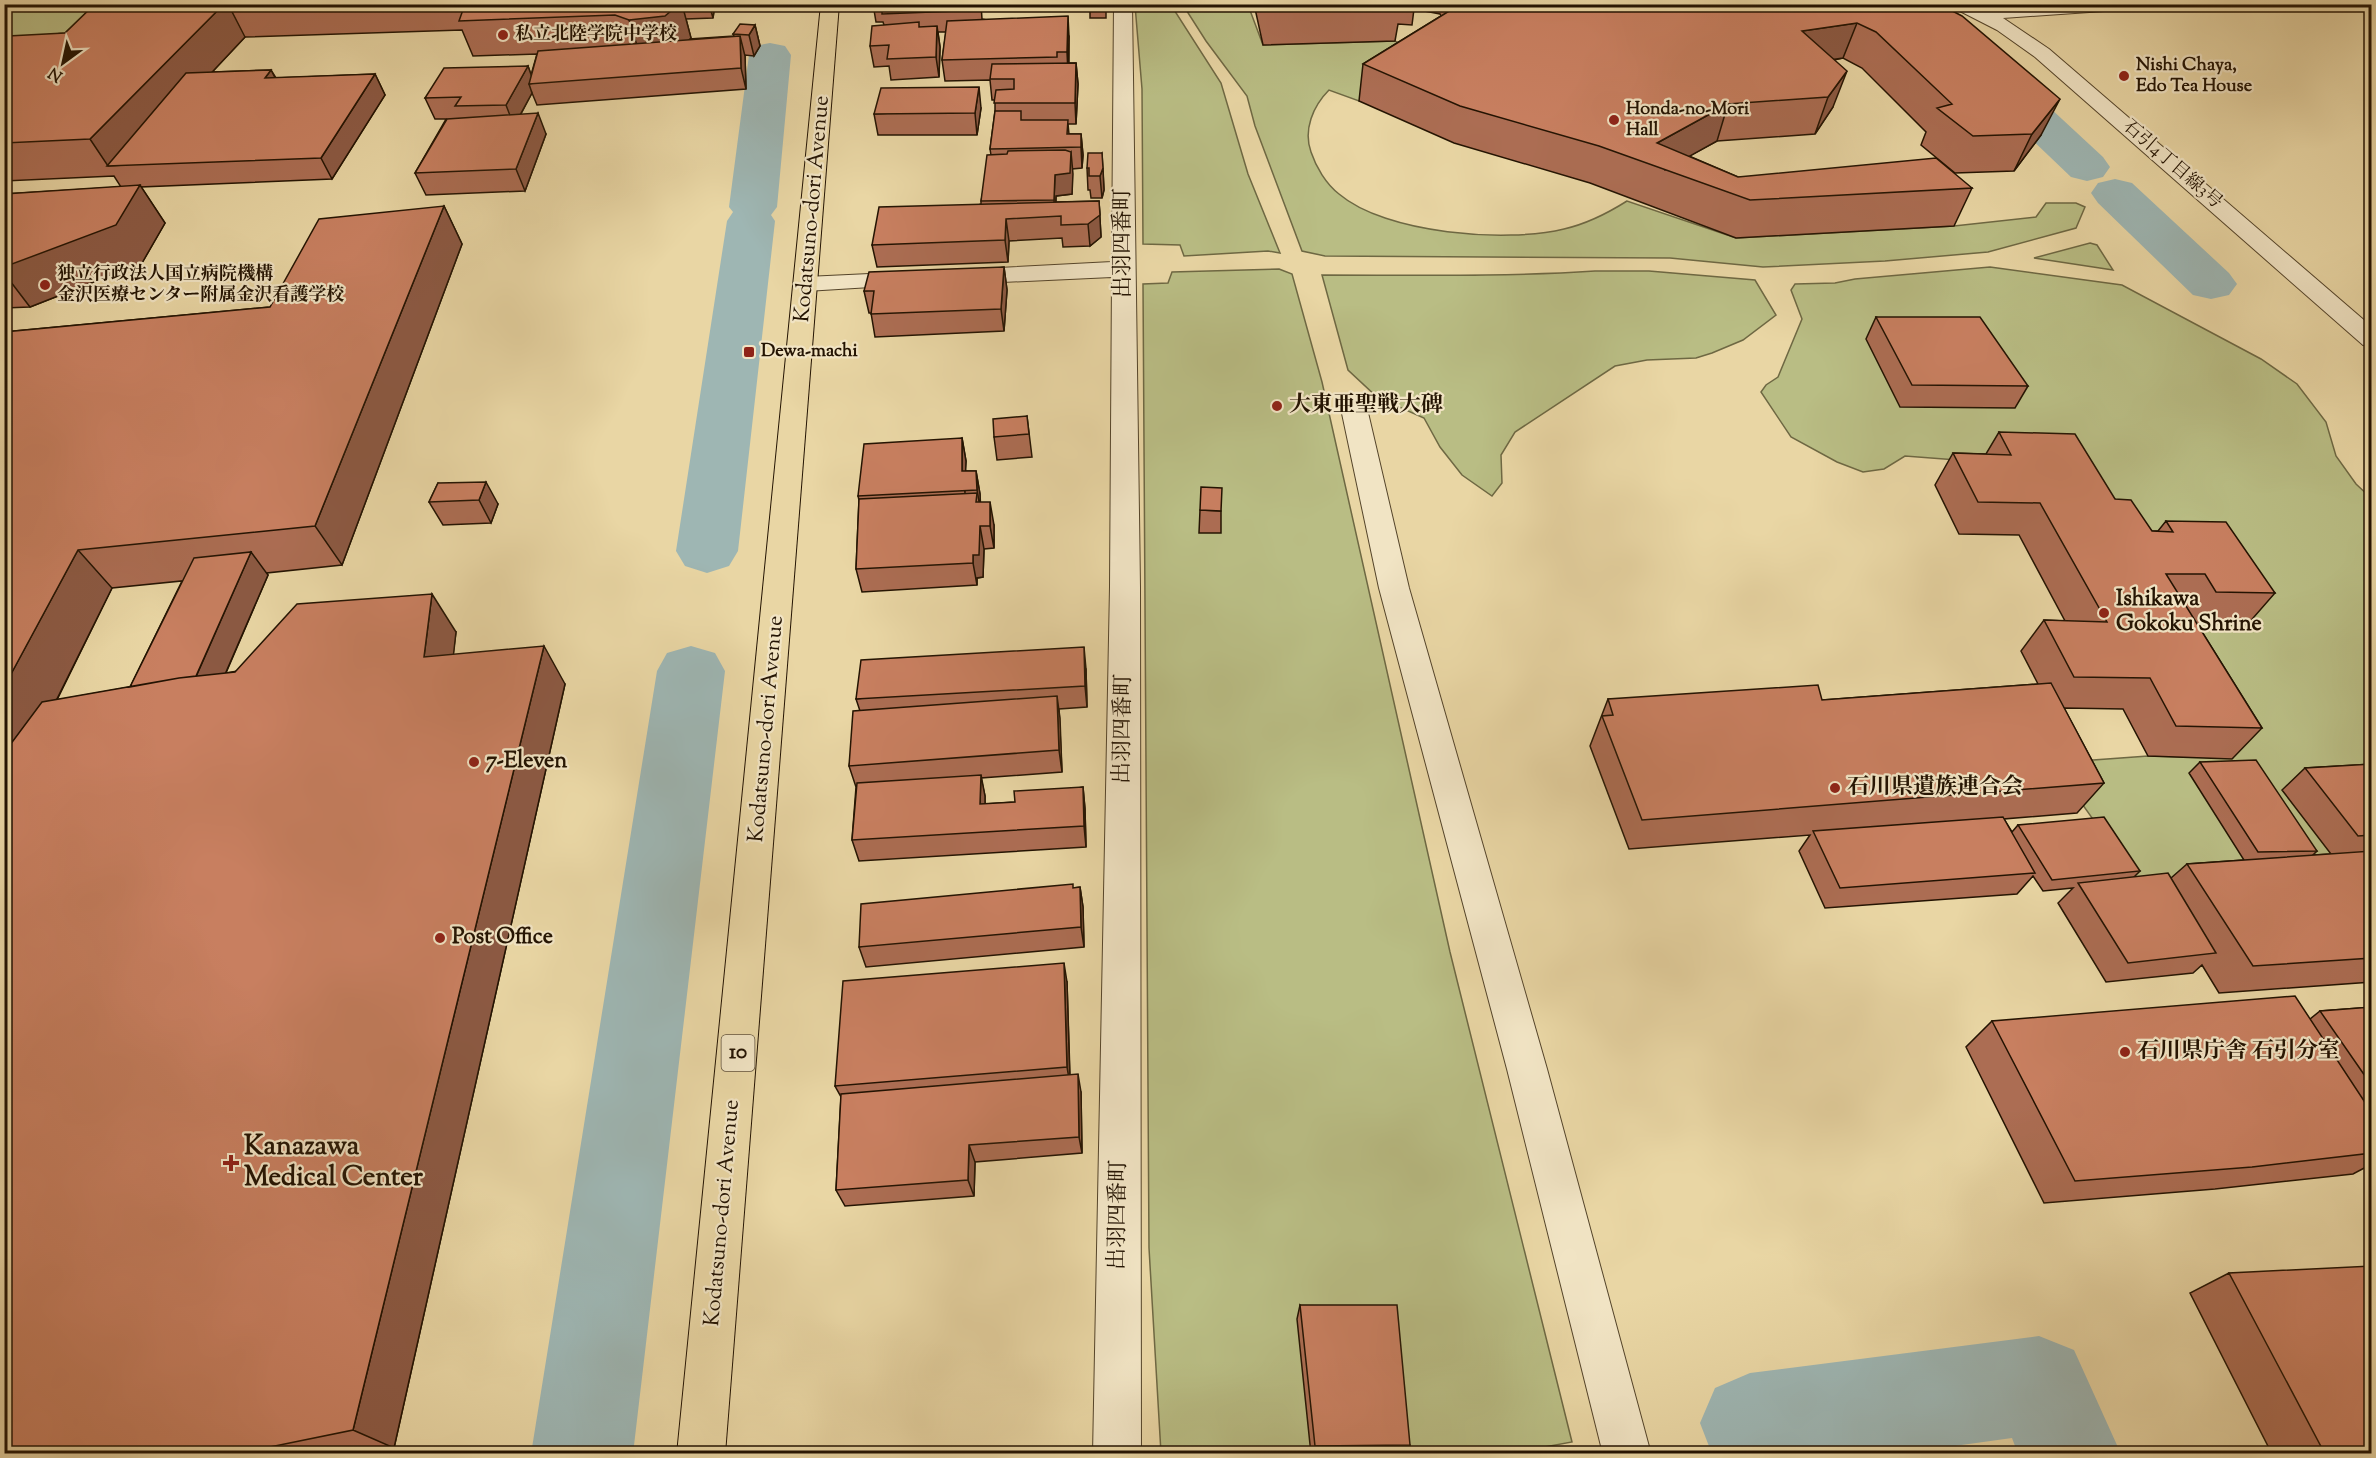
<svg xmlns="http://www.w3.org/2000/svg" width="2376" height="1458" font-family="'Sorts Mill Goudy','Noto Serif JP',serif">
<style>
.green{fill:#b9bd84;stroke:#6e6843;stroke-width:1.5}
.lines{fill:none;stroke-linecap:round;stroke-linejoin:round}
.canal{fill:#9eb6b3;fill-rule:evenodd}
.minor-casing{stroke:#54442a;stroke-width:2}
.major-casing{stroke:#231302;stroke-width:2}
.minor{fill:#f1e4c4;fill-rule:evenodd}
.major{fill:#e9d6a4;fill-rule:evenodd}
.wall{fill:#ac6d53;stroke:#231302;stroke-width:1.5;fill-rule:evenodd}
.shaded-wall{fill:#8c5943;stroke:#231302;stroke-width:1.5}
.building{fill:#c87f60;stroke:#231302;stroke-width:1.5}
.poi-dot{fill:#8f2418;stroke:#f1e4c4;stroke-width:2}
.labels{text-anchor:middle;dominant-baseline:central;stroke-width:4.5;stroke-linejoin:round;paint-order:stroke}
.far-poi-label{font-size:18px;font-weight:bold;fill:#231302;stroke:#f1e4c4;text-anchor:start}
.far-street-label{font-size:18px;fill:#231302;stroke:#f1e4c4}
.shield{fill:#f1e4c4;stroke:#61523c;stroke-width:1.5}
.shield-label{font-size:21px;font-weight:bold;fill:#231302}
.street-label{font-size:22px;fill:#231302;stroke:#f1e4c4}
.poi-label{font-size:22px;font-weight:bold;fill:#231302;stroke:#f1e4c4;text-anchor:start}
.near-poi-label{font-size:27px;font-weight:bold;fill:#231302;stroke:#f1e4c4;text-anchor:start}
</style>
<rect width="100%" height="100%" fill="#e9d6a4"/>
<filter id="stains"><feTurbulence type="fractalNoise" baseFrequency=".00333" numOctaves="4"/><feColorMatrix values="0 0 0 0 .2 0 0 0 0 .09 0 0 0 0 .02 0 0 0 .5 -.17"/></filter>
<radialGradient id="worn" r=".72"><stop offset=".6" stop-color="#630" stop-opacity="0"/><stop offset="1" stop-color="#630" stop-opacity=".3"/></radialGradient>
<!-- green -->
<path class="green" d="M5 5H93L68 42 5 88Z
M1135 5H1171L1221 83 1248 174 1280 253 1268 251 1184 256 1180 245 1143 244 1142 89Z
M1183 5H1248L1263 45 1395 41 1427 57 1359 101 1329 90C1313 106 1303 130 1311 152 1316 167 1326 184 1339 194 1386 234 1506 243 1564 229 1586 224 1608 213 1627 201L1736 238 1954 226 2036 217 2046 203H2076L2085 207 2076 228 1988 252 1885 261 1763 267 1670 258 1325 256 1302 251 1255 126 1247 96 1206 41Z
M2090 243 2097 245 2113 270 2034 258Z
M1990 267 2122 285 2261 359 2297 384 2326 422 2336 456 2356 484 2371 498V872L2146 894 2053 763 2148 756 2232 758 1970 461 1905 456 1884 469 1863 472 1837 462 1791 437 1761 392 1766 385 1778 377 1802 319 1791 290 1795 284 1835 283 1855 279Z
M1279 269 1292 274 1322 382 1450 952 1572 1442 1507 1454 1161 1453 1149 1248 1143 284 1168 283 1172 272Z
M1595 271H1649L1755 280 1776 315 1743 340 1712 353 1696 358 1647 360 1615 366 1515 432 1501 455 1502 483 1492 496 1462 475 1440 447 1424 418 1377 397 1348 370 1322 275C1413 275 1504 277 1595 271Z"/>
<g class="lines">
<!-- canal -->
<path class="canal" d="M1856 4H1905L1960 35 2022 82 2103 157 2110 167 2103 177 2087 181 2071 177 2007 116 1958 72 1921 46 1861 12Z
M770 43 785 46 791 55 777 207 771 215 775 221 738 551 729 566 707 573 685 566 676 551 727 221 733 212 729 207 749 55 755 46Z
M2115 179 2132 183 2229 273 2237 284 2229 295 2211 299 2193 295 2098 203 2091 193 2098 183Z
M691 646 715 653 725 671 633 1454H531L657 671 667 653Z
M2039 1336 2074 1350 2121 1454H2018L2012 1438 1897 1454H1712L1700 1423 1715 1388 1750 1373Z"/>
<defs>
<path id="minor" d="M1114 4H1132L1140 587 1141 1454H1093L1110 587 1112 277 961 284 953 282 949 277 953 272 961 270 1112 262Z
M1952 4H1976L1983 8 2034 4H2127L2125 8 2118 10 2003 18 2049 49 2372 327V347L2363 345 2035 57 1997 30 1954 8Z
M912 272 920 274 924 279 920 284 806 291 798 289 794 284 798 279 806 277Z
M1353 396 1362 398 1366 404 1409 588 1547 1069 1651 1454H1603L1507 1069 1379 588 1340 404 1344 398Z"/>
<path id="major" d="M821 4H839L725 1454H677Z"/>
</defs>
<!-- minor casing -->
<use href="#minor" class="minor-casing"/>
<!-- major casing -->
<use href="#major" class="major-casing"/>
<!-- minor -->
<use href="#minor" class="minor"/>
<!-- major -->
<use href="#major" class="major"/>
</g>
<!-- wall -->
<path class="wall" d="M95 4H715L713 18 686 19 691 38 689 39 734 36 733 34 755 25 760 46 754 56 745 55 746 89 537 105 532 93 521 114 546 134 525 191 426 195 415 173 446 119H435L425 98 528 66 531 75 537 54 473 56 462 30 245 37 212 72 271 70 276 78 375 74 385 95 332 179 141 187 165 223 142 263 30 307 4 308V194L121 187 114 176 4 181V39L65 33Z
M873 4H981L982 19 1069 36V63H1076L1078 84 1076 124H1068L1069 134H1081L1083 155 1082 168 1072 169V194L1056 196V202L1099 201 1101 237 1090 246 1063 247 1062 238 1009 241 1008 262 877 267 872 245 981 204V201L991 155 990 149 995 111V100H992L990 80 945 81 942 60 946 32H938L940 47 939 77 891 80 889 66 874 67 870 46 884 25 883 22H876Z
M1090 4H1106V18H1090Z
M1254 4H1939L2041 135 2014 171 1955 173 1921 145 1926 132 1862 68 1843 58 1834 60 1833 107 1815 134 1717 141 1689 156 1738 177 1972 188 1954 226 1736 238 1590 183 1454 143 1359 101 1363 64 1441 16 1440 14 1414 9 1412 25 1398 24 1395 41 1263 45Z
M981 108 977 135H878L874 114Z
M1102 153 1104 190 1102 198H1091L1090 190H1088L1087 168Z
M444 206 462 244 342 565 267 573 268 575 226 673 456 632 453 655 565 684 394 1448 367 1454H4L13 741 4 743V332L270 307ZM182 581 130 687 57 700 112 588Z
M1004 267 1007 290 1004 331 875 337 871 313H869L864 291Z
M1876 317 2028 386 2015 408 1900 407 1866 339Z
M1027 416 1032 457 997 460 994 437Z
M1999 432 2115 499 2152 531H2158L2166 521 2275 593 2247 625 2197 624 2262 728 2232 759 2148 756 2123 709 2064 708 2104 783 2077 813 2004 819 2012 832 2018 825 2140 871 2134 877 2171 878 2187 864 2244 860 2189 773 2200 762 2317 851 2313 855 2331 854 2282 790 2305 768 2372 764V982L2219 993 2202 965 2193 973 2106 982 2058 903 2073 888 2043 891 2033 876 2017 894 1825 908 1799 851 1810 835 1629 849 1590 746 1608 699 1822 700 2038 684 2021 651 2044 620 2065 621 2019 535 1959 534 1935 485 1953 453 1986 454Z
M962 438 966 461 965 471H976L980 494V502L994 525V548L984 549 983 577 977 578V585L862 592 856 569 859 500 858 496Z
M438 483 498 504 491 523 443 525 429 502Z
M1200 510 1221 511V533H1199Z
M1086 669 1087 707 1059 709 1062 772 981 778 985 796V804L1015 802 1083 787 1085 809 1086 847 859 861 852 840 856 787 849 766 860 711 856 699Z
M1080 887 1083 907 1084 947 866 967 859 947 1073 888Z
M1067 982 1070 1075 1081 1092 1082 1153 975 1162 974 1196 845 1206 836 1190 841 1097 835 1086Z
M2372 1007V1171L2368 1166 2353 1174 2215 1189 2044 1203 1966 1047 1992 1021 2310 1019 2320 1011Z
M2229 1273 2372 1454H2272L2190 1293Z
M1300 1305 1410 1445 1405 1454H1311L1297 1319Z"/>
<!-- shaded-wall -->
<path class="shaded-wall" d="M224 4H228L245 37 125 165 108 166 90 139Z
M679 4H682L691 38 676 51 640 55 629 20Z
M709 4H715L713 18Z
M1068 16 1069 36 1068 73 1067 52Z
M1857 23 1843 58 1789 66 1802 31Z
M755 25 760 46 754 56 749 35Z
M937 26 940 47 939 77 936 57Z
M740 36 745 56 746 89 741 68Z
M1076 63 1078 84 1076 124 1075 103Z
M528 66 534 83 529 84 532 93 514 126 506 105Z
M271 70 282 91 265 78Z
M1847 71 1833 107 1815 134 1828 97Z
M375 74 385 95 332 179 321 158Z
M979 87 981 108 977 135 975 113Z
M2060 99 2041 135 2014 171 2032 134Z
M1728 104 1717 141 1665 170 1657 143Z
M538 113 546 134 525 191 516 169Z
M1081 134 1083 155 1082 168 1081 147Z
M1071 152 1073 174 1072 194 1056 196 1055 216 1054 200 1055 175Z
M1103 168 1104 190 1102 198 1100 176Z
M140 185 165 223 142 263 30 307 4 273V267Z
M1099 201 1101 237 1090 246 1088 224Z
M444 206 462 244 342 565 315 526Z
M1006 219 1009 241 1008 262 1005 240Z
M1004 267 1007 290 1004 331 1001 309Z
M962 438 966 461 965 493 962 471Z
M976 471 980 494 981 513 977 490Z
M486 482 498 504 491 523 479 500Z
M990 502 994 525V548L990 526Z
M980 526 984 549 983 577 977 578V585L973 563V555Z
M78 550 112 588 39 735 4 743V687Z
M251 552 268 575 207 716 188 695Z
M432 594 456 632 449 695 424 657Z
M544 646 565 684 394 1448 353 1430Z
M1084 647 1086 669 1087 707 1085 686Z
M1057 696 1060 718 1062 772 1059 750Z
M981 775 985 796V825L980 804Z
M1083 787 1085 809 1086 847 1084 826Z
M1080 887 1083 907 1084 947 1081 927Z
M1064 963 1067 982 1070 1085 1067 1067Z
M1078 1074 1081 1092 1082 1153 1079 1137Z
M969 1145 975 1162 974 1196 968 1180Z"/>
<!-- building -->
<path class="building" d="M95 4H224L90 139 4 143V39L8 36 65 33Z
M465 4H679L665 16 629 20 615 15 459 21Z
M882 4H980L981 10 882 14Z
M1264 4H1399L1400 6 1265 10Z
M1459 4H1939L1962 16 2060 99 2032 134 1973 136 1937 108 1952 104 1876 32 1857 23 1802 31 1847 71 1828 97 1728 104 1657 143 1738 177 1936 158 1972 188 1750 200 1599 146 1460 106 1363 64 1459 5Z
M1068 16 1067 52H1057V57L942 60 947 21Z
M919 22V27L937 26 936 57 887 59 889 45 870 46 872 26Z
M740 24 755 25 749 35 733 34Z
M740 36 741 68 529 84 538 51Z
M1076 63 1075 103H994L996 90 1014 89V79H990L992 64Z
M528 66 506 105 455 106 461 97 425 98 444 68Z
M271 70 265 78 375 74 321 158 107 166 186 73Z
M979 87 975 113 874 114 881 88Z
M995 111H1021V120H1068L1067 134H1081V147L990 149Z
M538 113 516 169 415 173 447 119Z
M1065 150 1071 152 1070 173 1055 175 1054 200 981 201 987 155 1007 154 1008 151Z
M1088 153H1102L1103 168 1100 176H1089V168H1087Z
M140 185 116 225 4 267V194Z
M1099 201 1100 215 1088 224 1061 225V216L1006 219 1005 240 872 245 879 207Z
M444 206 315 526 78 550 4 687V332L270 307 319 219Z
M1004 267 1001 309 871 314 874 291H864L869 272Z
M1876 317H1980L2028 386 1912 385Z
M1027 416 1029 434 994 437 993 419Z
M1999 432 2075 434 2115 499 2131 500 2152 531 2173 532 2166 521 2226 522 2275 593 2216 592 2205 574H2166L2262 728 2176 726 2150 678 2074 677 2044 620 2107 622 2040 503 1978 502 1953 453 2011 455Z
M962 438V471H976L977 490 858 496 864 444Z
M486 482 479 500 429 502 438 483Z
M1201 487 1222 488 1221 511 1200 510Z
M977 493 976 502H990V526H980L979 555H973V563L856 569 859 499Z
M251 552 196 676 179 678 130 687 194 558Z
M432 594 424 657 544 646 353 1430 236 1454H4V753L42 702 179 678 235 672 297 604Z
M1084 647 1085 686 856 699 861 660Z
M2051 683 2104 783 1642 820 1602 716 1613 715 1608 699 1818 685 1822 700Z
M1057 696 1059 750 849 766 853 711Z
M2256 760 2317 851 2258 852 2200 762Z
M2372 764V835L2358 836 2305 768Z
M981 775 980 804 1015 802 1014 791 1083 787 1084 826 852 840 857 783Z
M2003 817 2035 873 1840 888 1813 831Z
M2104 817 2140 871 2052 880 2018 825Z
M2372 851V958L2253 966 2187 864Z
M2168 873 2216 953 2128 963 2078 883Z
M1073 884V888L1080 887 1081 927 859 947 861 904Z
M1064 963 1067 1067 835 1086 843 981Z
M2295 996 2372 1113V1153L2252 1167 2075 1181 1992 1021Z
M2372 1007V1086L2320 1011Z
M1078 1074 1079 1137 969 1145 968 1180 836 1190 841 1094Z
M2372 1266V1454H2325L2229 1273Z
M1300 1305H1397L1410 1445 1315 1446Z"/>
<!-- markers -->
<g class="poi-dot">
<circle cx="503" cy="35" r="6"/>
<circle cx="2124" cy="76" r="6"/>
<circle cx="1614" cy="120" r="6"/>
<circle cx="45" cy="285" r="6"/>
<rect x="743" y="346" width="12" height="12" rx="3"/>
<circle cx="1277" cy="406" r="6"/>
<circle cx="2104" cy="613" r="6"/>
<circle cx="474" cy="762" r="6"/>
<circle cx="1835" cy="788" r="6"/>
<circle cx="440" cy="938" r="6"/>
<circle cx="2125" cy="1052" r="6"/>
<path d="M228 1154h6v6h6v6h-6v6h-6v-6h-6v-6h6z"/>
</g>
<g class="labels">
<!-- far-poi labels -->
<g class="far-poi-label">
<text x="515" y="35">私立北陸学院中学校</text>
<text x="2136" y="66">Nishi Chaya,<tspan x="2136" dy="21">Edo Tea House</tspan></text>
<text x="1626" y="110">Honda-no-Mori<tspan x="1626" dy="21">Hall</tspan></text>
<text x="57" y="275">独立行政法人国立病院機構<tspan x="57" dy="21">金沢医療センター附属金沢看護学校</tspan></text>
<text x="761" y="352">Dewa-machi</text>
</g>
<!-- far-street labels -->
<g class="far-street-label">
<text transform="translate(2172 165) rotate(41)">石引4丁目線3号</text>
</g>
<!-- shield labels -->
<rect class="shield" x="721.5" y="1035" width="33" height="36" rx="4.5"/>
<g class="shield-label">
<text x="738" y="1053">10</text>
</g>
<!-- street labels -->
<g class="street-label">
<text transform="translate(813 209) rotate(-85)">Kodatsuno-dori Avenue</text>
<text transform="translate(1124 243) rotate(-90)">出羽四番町</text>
<text transform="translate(767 729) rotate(-85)">Kodatsuno-dori Avenue</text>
<text transform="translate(1124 729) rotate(-89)">出羽四番町</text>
<text transform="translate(723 1213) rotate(-85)">Kodatsuno-dori Avenue</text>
<text transform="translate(1119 1215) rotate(-89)">出羽四番町</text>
</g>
<!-- poi labels -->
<g class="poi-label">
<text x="1289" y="406">大東亜聖戦大碑</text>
<text x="2116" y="600">Ishikawa<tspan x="2116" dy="25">Gokoku Shrine</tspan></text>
<text x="486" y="762">7-Eleven</text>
<text x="1847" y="788">石川県遺族連合会</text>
<text x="452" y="938">Post Office</text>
<text x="2137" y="1052">石川県庁舎 石引分室</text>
</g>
<!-- near-poi labels -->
<g class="near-poi-label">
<text x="244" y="1147">Kanazawa<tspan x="244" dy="31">Medical Center</tspan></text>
</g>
</g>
<!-- margin -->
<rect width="2376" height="1458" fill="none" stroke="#e9d6a4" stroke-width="24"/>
<rect x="6" y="6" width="2364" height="1446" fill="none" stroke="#231302" stroke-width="3"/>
<rect x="12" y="12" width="2352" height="1434" fill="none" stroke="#231302" stroke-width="1.5"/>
<!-- north arrow -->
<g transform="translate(63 63) rotate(213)" stroke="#f1e4c4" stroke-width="4.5" paint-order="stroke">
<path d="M0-4.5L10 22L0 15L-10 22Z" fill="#231302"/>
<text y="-9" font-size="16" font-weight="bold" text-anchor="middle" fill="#231302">N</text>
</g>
<rect width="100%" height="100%" filter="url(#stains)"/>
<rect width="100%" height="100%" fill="url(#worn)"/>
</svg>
